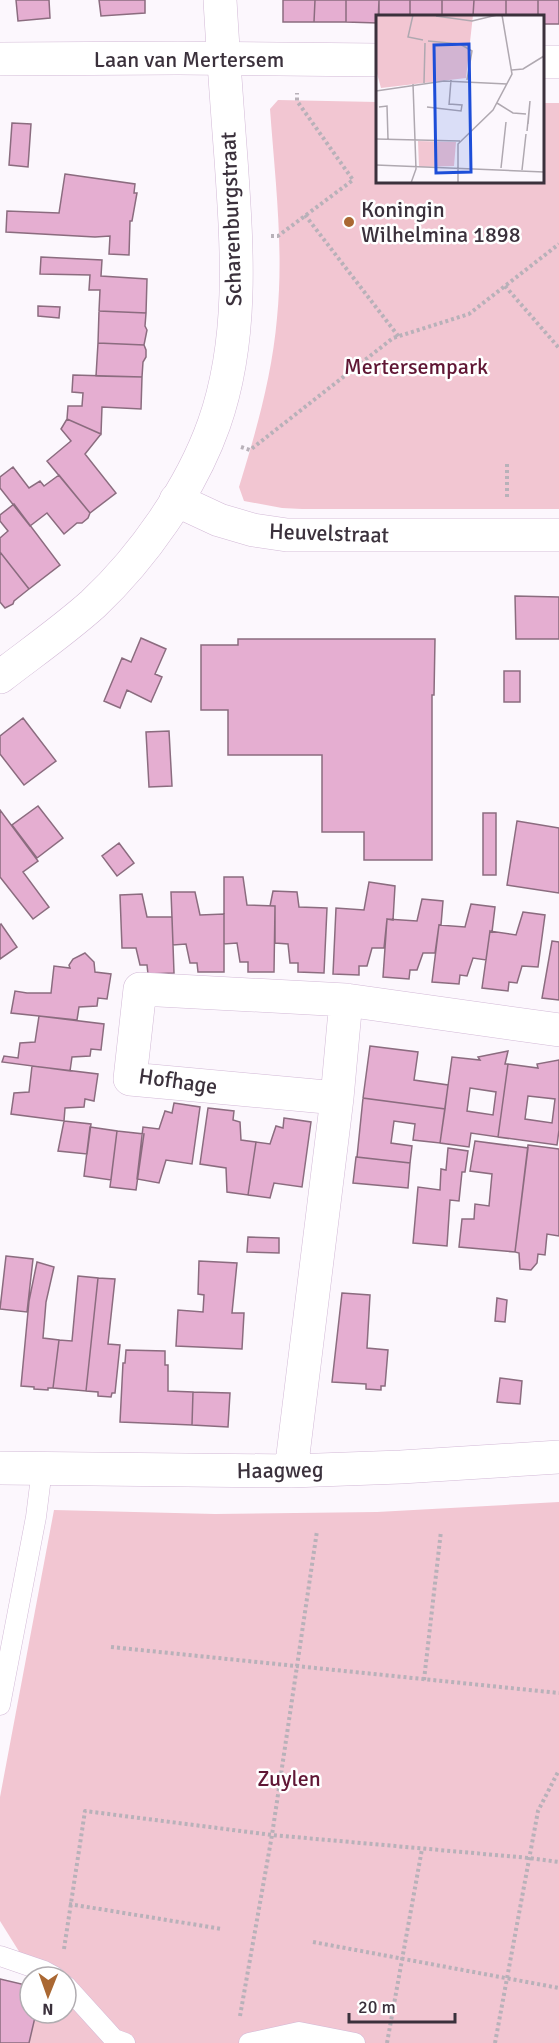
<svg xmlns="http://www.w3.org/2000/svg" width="559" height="2043" font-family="Signika,sans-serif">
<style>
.green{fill:#f2c6d2}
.building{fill:#e5aed1;stroke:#8b6c7f;stroke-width:1.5;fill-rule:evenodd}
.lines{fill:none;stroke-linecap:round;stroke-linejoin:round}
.service-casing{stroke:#d2b9d6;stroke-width:21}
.minor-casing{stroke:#d2b9d6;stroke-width:34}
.tertiary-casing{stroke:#d2b9d6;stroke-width:34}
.path{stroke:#b8b1b9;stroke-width:4;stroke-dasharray:3 3;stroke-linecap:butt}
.service{stroke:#fff;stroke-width:20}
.minor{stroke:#fff;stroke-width:33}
.tertiary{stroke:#fff;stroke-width:33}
.poi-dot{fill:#aa6833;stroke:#fff;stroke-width:2}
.labels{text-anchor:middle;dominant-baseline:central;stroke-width:5;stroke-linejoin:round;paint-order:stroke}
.street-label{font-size:22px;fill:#3b313c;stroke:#fff}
.poi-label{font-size:22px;fill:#3b313c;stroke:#fff;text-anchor:start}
.park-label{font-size:22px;fill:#601735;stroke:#fff}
.inset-road{fill:none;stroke:#afa8b0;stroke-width:1.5}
.view{fill:#1d4ed8;fill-opacity:0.15;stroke:#1d4ed8;stroke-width:3}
.inset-edge{fill:none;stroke:#3b313c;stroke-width:3}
</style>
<rect width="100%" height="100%" fill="#fcf7fd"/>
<!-- green -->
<path class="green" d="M278 100 377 102 378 182H542L543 103H559V509H302L282 508 244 501 239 487C256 432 272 376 277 318 284 249 275 178 270 109Z
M559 1502V2043H29L36 2013H66V1977H35L0 1921V1797L54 1510 215 1514 377 1512Z"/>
<!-- building -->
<path class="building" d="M16 0H49L50 18 18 21Z
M99 0H145V13L101 16Z
M283 0H315L314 22H283Z
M315 0H346V22H314Z
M346 0H379L378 23 346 22Z
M379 0H410V16H379Z
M410 0H442V16H410Z
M442 0H474L473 16H442Z
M474 0H506V16H473Z
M506 0H538V16H506Z
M538 0H559V24H542V16H538Z
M12 123 31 124 28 167 9 165Z
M65 174 135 184 134 193H137L132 221H130L129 255 109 254 110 236 95 237 6 232 7 211 59 213Z
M41 257 102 260 101 276 147 279 146 313 99 311 100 290H89L90 275 40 274Z
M38 306 60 307 59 318 38 316Z
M99 311 146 313 145 326 147 330 144 345 98 343Z
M98 343 144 345 146 350V357L143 362 142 377 96 376Z
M73 375 142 377 141 409 102 407 101 434 67 419 68 406H82L83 393 72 392Z
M67 419 101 434 85 454 116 493 90 513 47 461 71 441 61 429Z
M13 467 29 488 40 481 44 486 59 475 90 513 88 518 82 523H77L64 534 47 513 30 526 0 488V477Z
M14 504 60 565 29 589 0 552V538L8 531 0 521V515Z
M0 552 29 589 14 601 13 604 5 608 0 602Z
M515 596 559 597V639H516Z
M141 638 166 649 155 674 162 677 151 702 127 690 120 708 104 701 122 658 131 662Z
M238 639H435L434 695H432V860H364V832H322V755H228V710H201V645H238Z
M504 671H520V702H504Z
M23 718 56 761 24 785 0 754V736Z
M169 731 172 786 149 787 146 732Z
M38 806 63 838 37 858 12 825Z
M0 810 38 861 23 872 49 907 33 919 0 877Z
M483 813H496V875H483Z
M517 821 559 828V893L507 885Z
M119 843 134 863 117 876 102 856Z
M224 877H243L247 905 275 906 274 972H248V962H240L237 943 224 944Z
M369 882 395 886 393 920 387 919 384 948H372L367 966H359V975L333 974 336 908 364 910Z
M273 891 297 892 299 907 327 908 324 973 298 972V963H290L288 944 275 943V906H270Z
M171 892H195L200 915 224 914V972H198L197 963H190L186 944 173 945Z
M142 894 147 917H172L174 973 148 974 147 965H140L136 948H122L120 895Z
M422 899 443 901 441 925H439L435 953H423L417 970H410L409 979 383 977 387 919 417 921Z
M471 904 495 907 492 932 490 931 486 960 473 958 467 976 460 975 459 984 432 982 439 925 465 927Z
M523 912 545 915 538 967 522 966 517 983 509 982 508 991 482 988 490 931 516 935Z
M1 924 17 947 0 959V925Z
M552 941 559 942V1000L542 998Z
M85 953 94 962 95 972 111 974 107 999 98 998 97 1006 79 1007 77 1020 11 1013 15 991 27 993H51L54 966 70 968 69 965 73 959Z
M39 1016 104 1024 101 1050 91 1049 90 1056 72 1057 70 1071 2 1062 4 1056 18 1058 20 1043 35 1042Z
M370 1046 418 1052 414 1080 448 1085 445 1109 363 1098Z
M508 1051 505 1064H508L498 1137 471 1133 469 1147 440 1143 452 1057 480 1060 478 1057ZM470 1088 496 1092 493 1115 467 1111Z
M559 1060V1130L557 1145 498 1137 508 1064 538 1068 537 1064ZM528 1096 555 1099 552 1123 525 1119Z
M32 1066 98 1074 94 1101 85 1099 84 1107 65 1108 64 1121 11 1114 14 1093 29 1092Z
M363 1098 445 1109 440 1143 413 1140 415 1124 394 1121 391 1143 412 1146 410 1163 357 1157Z
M174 1103 200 1107 192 1164 166 1160 159 1183 137 1179 143 1127 159 1129 165 1111 172 1113Z
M208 1108 234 1111 233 1120 240 1122 241 1140 256 1142 248 1195 227 1192 226 1168 200 1164Z
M284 1118 311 1122 302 1187 274 1183 270 1198 248 1195 256 1142 270 1144 276 1126 283 1128Z
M64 1121 91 1124 87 1154 58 1151Z
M90 1127 117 1131 111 1180 84 1176Z
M117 1131 144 1134 136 1190 110 1187Z
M475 1141 528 1148 515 1252 459 1247 462 1219H474L475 1204 489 1206 492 1174 470 1171Z
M528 1145 559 1149V1236L547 1234 545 1255 538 1254 537 1263 531 1270 520 1269 519 1253 515 1252Z
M448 1148 468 1151 465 1172H462L459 1201 450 1200 447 1246 413 1243 418 1187 440 1190 441 1169 446 1170Z
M356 1157 410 1163 408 1188 353 1183Z
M248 1237 279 1238V1253L247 1252Z
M6 1256 33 1259 27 1312 0 1309Z
M199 1261 237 1263 232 1313H244L242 1349 176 1346 178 1310 203 1312 204 1295 198 1294Z
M37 1262 54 1267 46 1302 43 1338 59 1340 53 1388H48V1390L34 1389V1387L21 1386 29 1301Z
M78 1276 98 1278 86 1391 53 1388 59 1340 72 1341Z
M98 1278 115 1279 108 1344 120 1345 115 1393H112L111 1397 98 1396V1392L86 1391Z
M342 1293 370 1295 367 1348 388 1350 385 1386H381V1390L366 1389V1384L332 1382Z
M497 1298 507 1300 505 1322 495 1321Z
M126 1350 165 1351V1365H168V1391L193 1392 192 1425 120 1422 123 1363H125Z
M500 1378 522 1381 520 1404 497 1402Z
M193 1392 230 1393 228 1427 192 1425Z
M0 1979 30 1986V2013H36L29 2043H0Z"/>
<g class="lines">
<defs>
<path id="service" d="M0 1705 36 1517 42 1469
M0 1956 44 1971 55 1977
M66 1986 114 2039 125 2043
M249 2043 299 2032 355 2043"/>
<path id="minor" d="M0 59 178 58 378 60
M542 62H559
M176 500 219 520 253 530 287 535H559
M337 1098 130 1079 140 989 346 1000 559 1030
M0 1468 291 1471 401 1467 559 1457
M291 1471 337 1098 346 1000"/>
<path id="tertiary" d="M0 677C31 653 64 630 93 604 143 557 191 489 214 424 244 339 237 247 231 159 227 106 223 53 220 0"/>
</defs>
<!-- service casing -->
<use href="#service" class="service-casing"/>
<!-- minor casing -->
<use href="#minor" class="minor-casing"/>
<!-- tertiary casing -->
<use href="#tertiary" class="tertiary-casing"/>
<!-- path -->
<path class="path" d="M305 215 399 337
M271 236H278L353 180 297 101V93
M505 286 559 348
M241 447 250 450 393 338 469 314 559 244
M507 464V500
M111 1647 559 1693
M424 1680 441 1531
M69 1904 222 1929
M313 1942 559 1988
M64 1949 85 1811 272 1835 529 1858 559 1862
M240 2016 272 1835 317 1531
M387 2043 422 1849
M495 2043 538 1811 559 1770"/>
<!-- service -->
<use href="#service" class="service"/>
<!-- minor -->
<use href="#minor" class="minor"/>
<!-- tertiary -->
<use href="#tertiary" class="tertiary"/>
</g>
<!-- markers -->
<circle class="poi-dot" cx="349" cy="222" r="6"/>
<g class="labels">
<!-- street labels -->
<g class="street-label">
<text x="189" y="59">Laan van Mertersem</text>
<text transform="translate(231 219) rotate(-92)">Scharenburgstraat</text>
<text transform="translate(329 533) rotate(2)">Heuvelstraat</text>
<text transform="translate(178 1081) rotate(8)">Hofhage</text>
<text transform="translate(280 1470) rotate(-1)">Haagweg</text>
</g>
<!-- poi labels -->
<g class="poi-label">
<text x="361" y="209">Koningin<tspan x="361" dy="25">Wilhelmina 1898</tspan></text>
</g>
<!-- park labels -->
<g class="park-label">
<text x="416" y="366">Mertersempark</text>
<text x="289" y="1778">Zuylen</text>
</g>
</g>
<!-- overview -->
<g transform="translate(376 15)">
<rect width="168" height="168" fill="#fcf7fd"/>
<path d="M0 0H97L90 63 5 73 0 55ZM42 126 80 127 78 151 43 152Z" fill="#f2c6d2"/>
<path class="inset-road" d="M37 0 32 22 47 25M60 1 96 6 121 0M52 26 84 29 96 36 91 65M136 55 147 54 168 41M48 68 49 28M0 76 68 66 131 69M121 88 137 98 150 99M73 90 75 65M3 92 11 91 12 124M51 92 85 96 86 90 73 89M151 116 154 86 152 109M0 124 84 126M0 150 168 157M125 153 130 107M146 155 150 119M35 168 40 154 37 69M82 168V129L117 95 136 59 126 0"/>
<path class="view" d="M93 29 95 157 60 158 58 30Z"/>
<rect width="168" height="168" class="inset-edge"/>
</g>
<!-- north arrow -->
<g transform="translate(48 1995) rotate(181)"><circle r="28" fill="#ffffff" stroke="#b1adb1" stroke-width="1.5"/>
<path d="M0-4.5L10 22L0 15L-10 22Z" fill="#aa6833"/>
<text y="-9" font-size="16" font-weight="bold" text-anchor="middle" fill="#3b313c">N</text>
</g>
<!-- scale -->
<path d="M349 2013v9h106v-9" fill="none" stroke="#3b313c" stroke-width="3"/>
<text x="358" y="2013" font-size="18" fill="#3b313c" stroke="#ffffff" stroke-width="4.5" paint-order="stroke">20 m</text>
</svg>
